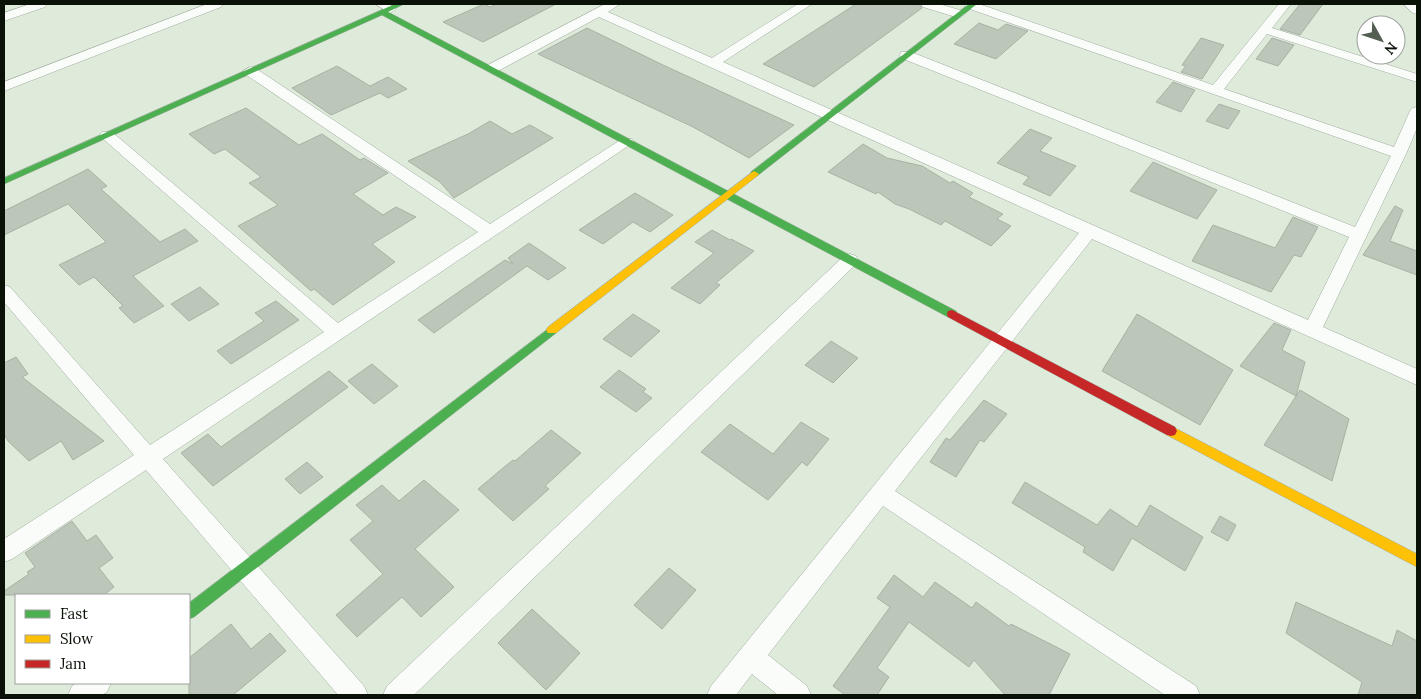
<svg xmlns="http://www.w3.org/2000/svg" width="1421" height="699" font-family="Lora,serif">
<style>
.building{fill:#bcc6b9;stroke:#a8b1a5}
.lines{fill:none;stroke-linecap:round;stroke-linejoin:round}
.street-casing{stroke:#a0aa9e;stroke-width:1}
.fast-casing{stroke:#a0aa9e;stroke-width:1}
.slow-casing{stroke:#a0aa9e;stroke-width:1}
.jam-casing{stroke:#a0aa9e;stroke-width:1}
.street{fill:#fafcfa;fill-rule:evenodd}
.fast{fill:#4caf50;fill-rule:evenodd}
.slow{fill:#ffc107;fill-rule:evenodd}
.jam{fill:#c62828;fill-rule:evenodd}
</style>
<rect width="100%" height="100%" fill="#deebdb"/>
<!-- building -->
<path class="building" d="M484 4 490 7 497 4H556L483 42 443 22Z
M856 4H919L922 8 814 87 763 64Z
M1300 4H1323L1300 35 1280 29Z
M979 23 998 30 1006 24 1028 31 996 59 954 44Z
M587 28 663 65 794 125 749 158 693 127 538 54Z
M1201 38 1224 45 1202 79 1181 72 1186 66 1182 65Z
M1272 38 1294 45 1278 66 1256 59Z
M337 66 370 86 388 77 407 89 388 98 380 93 331 115 292 88Z
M1173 82 1195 90 1181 112 1156 102Z
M1219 104 1240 111 1228 129 1206 121Z
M246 108 299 145 322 134 360 160 364 158 388 173 353 194 383 215 396 207 416 217 372 244 395 262 333 305 314 289 311 291 238 226 278 205 249 183 261 177 225 149 214 154 189 134Z
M490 121 512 134 530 125 553 138 454 198 440 182 408 161 468 134Z
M1030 129 1052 138 1040 151 1076 166 1050 196 1023 184 1029 177 997 163Z
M863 144 887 158 922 166 950 183 953 181 973 193 969 197 1003 214 997 219 1011 226 991 246 945 221 941 225 909 209 895 204 878 192 876 194 828 172Z
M1153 162 1217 190 1197 219 1130 191Z
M88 169 107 186 101 189 160 242 185 229 198 241 133 276 164 306 134 323 119 308 123 306 94 277 79 285 59 265 106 242 68 204 4 235V211Z
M635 193 673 215 650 232 633 222 603 244 579 230Z
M1395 206 1403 210 1390 241 1417 251V275L1363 255Z
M1293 217 1318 227 1301 257 1294 255 1271 292 1192 261 1213 225 1275 248Z
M712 230 730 240 731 239 754 251 716 283 720 285 700 304 671 288 714 253 695 242Z
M529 243 566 268 548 280 527 266 434 333 418 320 505 260 513 264 508 258Z
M200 287 219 304 189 321 171 304Z
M276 301 299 320 231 364 217 351 264 321 255 313Z
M633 314 660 331 631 357 603 339Z
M1137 314 1233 370 1200 425 1102 371Z
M1274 323 1291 330 1282 350 1305 362 1296 396 1240 366Z
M831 341 858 358 833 383 805 365Z
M16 357 28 374 22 377 104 441 73 460 61 441 29 461 8 441 4 434V363Z
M372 364 398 386 374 404 348 381Z
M619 370 646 389 643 392 652 398 636 412 600 387Z
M329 371 348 387 213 486 181 453 208 434 221 447Z
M1300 390 1349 419 1332 481 1264 445Z
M984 400 1007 414 984 442 980 440 956 477 930 462 946 438 950 440Z
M801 422 829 439 807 466 802 462 768 500 701 452 730 424 773 454Z
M551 430 581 453 545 486 549 489 513 521 478 489 503 468 513 460 515 461Z
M307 462 323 477 300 494 285 479Z
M424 480 459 510 415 549 454 587 421 617 402 597 357 637 336 615 383 574 350 540 373 521 356 505 382 485 399 501Z
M1025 482 1097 525 1110 509 1137 527 1150 505 1203 537 1185 571 1132 538 1113 571 1083 552 1085 547 1012 503Z
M1220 516 1236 525 1228 541 1211 532Z
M72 521 87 541 96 535 113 558 99 568 114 587 104 595H4V591L29 574 27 572 35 567 25 553Z
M669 568 696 590 662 629 634 605Z
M894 575 923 597 935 582 972 608 976 602 1009 626 1011 624 1070 654 1049 695H1005L974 660 969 667 909 622 877 668 889 677 877 695H845L833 686 890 607 877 598Z
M1296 602 1392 646 1397 630 1417 641V695H1358L1362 682 1286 633Z
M532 609 580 653 546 690 498 643Z
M231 624 251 649 270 633 286 651 233 695H189V658Z"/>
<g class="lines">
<defs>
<path id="street" d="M30 4H47L45 7 4 21V13Z
M207 4H223L221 7 4 91V82Z
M375 4H389L396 9 390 13Z
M605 4H620L608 12 712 58 798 4H812L723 62 1308 320 1349 237 901 58 900 55 901 52H911L1355 227 1391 156 967 8 965 5 979 4 1213 85 1279 4H1291L1272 28 1417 74V82L1267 34 1224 89 1394 147 1410 111 1412 108 1417 107V128L1406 154 1323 327 1417 369V385L1092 239 895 491 1196 686 1200 695H1165L883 506 768 655 807 686 811 695H778L752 674 736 695H707L711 686 1079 233 599 17 496 72 491 73 484 69 486 66Z
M921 4H939L963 11 965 14 959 18 923 7Z
M1403 4H1416L1417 14 1413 13Z
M250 67 255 68 490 224 622 139H632L634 142 163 459 364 686 368 695H338L146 470 12 559 4 562V539L134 455 4 302V285L10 287 150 445 324 332 102 138 100 135 102 132H112L338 323 478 232 245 74 243 71Z
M850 254 856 256 858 260 856 264 414 695H383L387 686 844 256Z
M77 683H111L107 692 102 695H68L72 686Z"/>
<path id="fast" d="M395 4 402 5 388 12 956 311 957 314 956 317H948L382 15 4 184V178Z
M969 4H977L757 176H751V172Z
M552 326 556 327 558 330 556 333 194 617 189 619V603Z"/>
<path id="slow" d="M754 171 759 174 757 176 556 333H548L546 330 548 327Z
M1171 426 1417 554V567L1167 435 1165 431 1167 427Z"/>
<path id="jam" d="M952 310 1175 427 1177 431 1175 435 1171 436 1167 435 948 317 947 314 948 311Z"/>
</defs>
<!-- street casing -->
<use href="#street" class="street-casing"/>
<!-- fast casing -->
<use href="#fast" class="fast-casing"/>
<!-- slow casing -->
<use href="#slow" class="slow-casing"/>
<!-- jam casing -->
<use href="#jam" class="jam-casing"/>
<!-- street -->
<use href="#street" class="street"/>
<!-- fast -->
<use href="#fast" class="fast"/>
<!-- slow -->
<use href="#slow" class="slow"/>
<!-- jam -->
<use href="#jam" class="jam"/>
</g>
<!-- border -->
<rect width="1421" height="699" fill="none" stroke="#0a1208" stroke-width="10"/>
<!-- legend -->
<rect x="15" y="594" width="175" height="90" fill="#ffffff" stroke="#9da09c"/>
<rect x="25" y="610" width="25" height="8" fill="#4caf50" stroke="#9da09c"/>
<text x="60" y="619" font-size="15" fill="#0a1208">Fast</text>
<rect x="25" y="635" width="25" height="8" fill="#ffc107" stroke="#9da09c"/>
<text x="60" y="644" font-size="15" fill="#0a1208">Slow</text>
<rect x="25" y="660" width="25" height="8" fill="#c62828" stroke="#9da09c"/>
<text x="60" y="669" font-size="15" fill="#0a1208">Jam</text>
<!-- north arrow -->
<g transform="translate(1381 40) rotate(130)"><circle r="24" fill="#ffffff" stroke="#9da09c"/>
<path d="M0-4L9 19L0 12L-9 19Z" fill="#545e52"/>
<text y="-8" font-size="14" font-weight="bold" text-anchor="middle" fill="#0a1208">N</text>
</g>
</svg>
